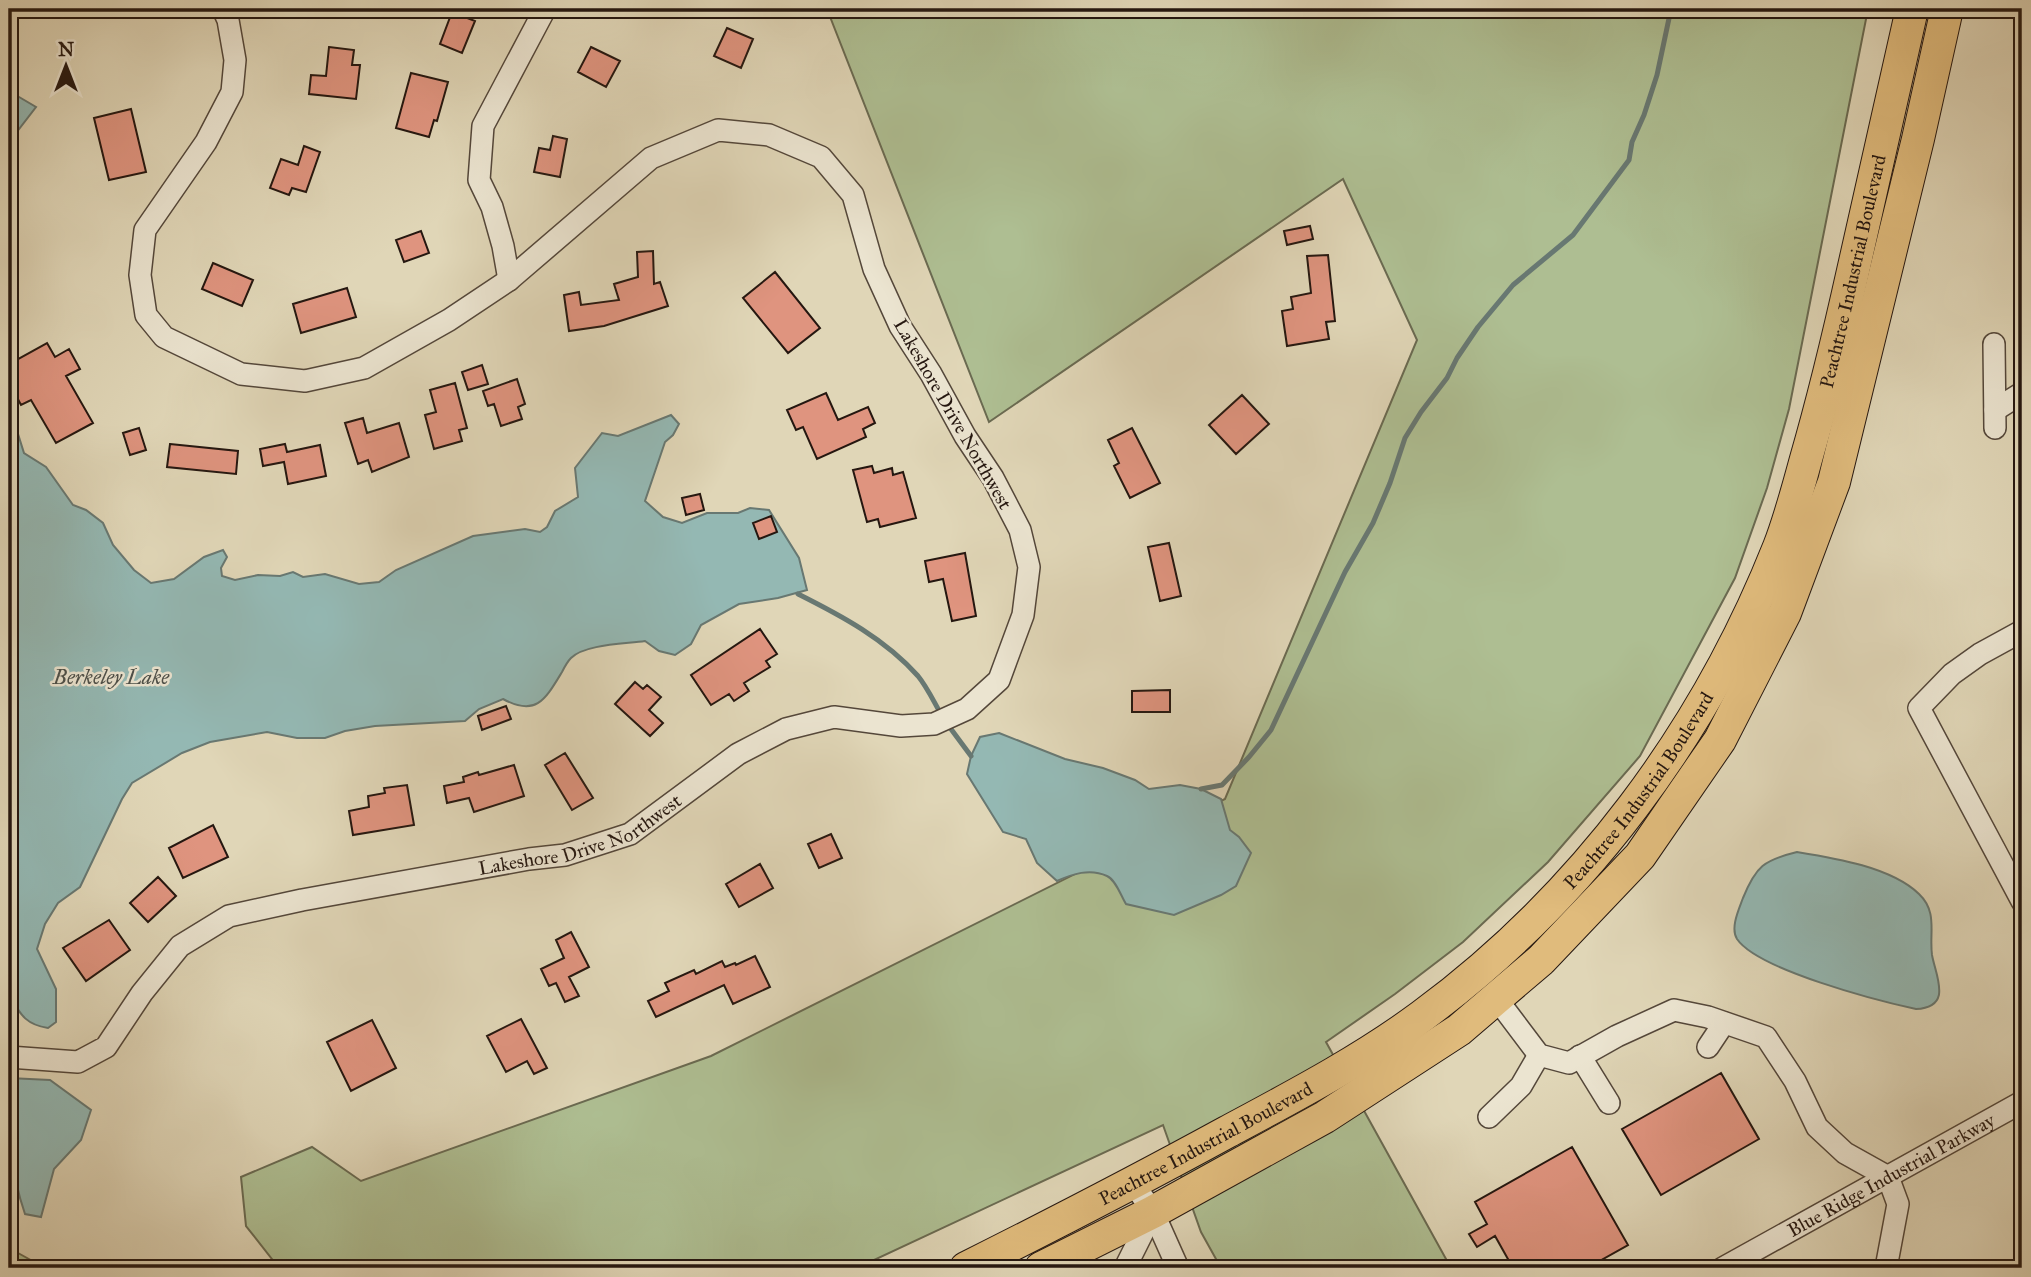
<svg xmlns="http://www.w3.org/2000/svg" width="2031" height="1277" font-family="'IM FELL Great Primer',serif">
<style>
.green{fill:#aebe92;stroke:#6a6a51;stroke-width:2}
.water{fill:#94b8b3;stroke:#687872;stroke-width:2}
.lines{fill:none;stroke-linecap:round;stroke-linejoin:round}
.stream{stroke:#687872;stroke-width:5}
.building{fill:#df947f;stroke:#251710;stroke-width:2}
.minor-casing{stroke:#54473a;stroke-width:24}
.highway-casing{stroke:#251710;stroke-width:34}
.minor{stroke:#ebe4d0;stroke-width:21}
.highway{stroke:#e0bb7c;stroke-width:32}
.labels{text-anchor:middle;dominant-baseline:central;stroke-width:5;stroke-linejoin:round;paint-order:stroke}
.street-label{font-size:19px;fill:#251710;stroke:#ebe4d0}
.water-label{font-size:21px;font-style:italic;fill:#4c4f49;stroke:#ebe4d0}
</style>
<rect width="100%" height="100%" fill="#e0d6b7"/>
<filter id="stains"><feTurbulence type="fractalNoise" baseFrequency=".00286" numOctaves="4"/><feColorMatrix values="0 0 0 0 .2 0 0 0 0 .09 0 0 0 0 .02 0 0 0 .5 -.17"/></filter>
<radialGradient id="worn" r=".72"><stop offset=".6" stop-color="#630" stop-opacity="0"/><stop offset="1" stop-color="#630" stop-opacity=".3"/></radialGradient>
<!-- green -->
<path class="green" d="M827 9H1868L1789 409 1767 488 1735 578 1640 756 1548 862 1463 942 1395 994 1326 1042 1451 1268H1221L1201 1232 1163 1125 857 1268H279L246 1226 241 1177 312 1147 361 1181 711 1056 1225 799 1417 340 1343 179 989 422Z
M9 1248 45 1268H9Z"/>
<!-- water -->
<path class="water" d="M14 94 36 107 9 142V100Z
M671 415 679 424 673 435 665 442 645 501 663 517 682 523 707 513H738L750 508 769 510 799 558 807 590 778 598 739 604 701 625 691 644 675 655 659 651 645 641C626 644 585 644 571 658 567 662 564 668 562 672 545 700 536 717 503 699L479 709 465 721 375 726 345 731 325 738H297L267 732 210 742 182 753 132 783 122 799 80 887 58 903 45 924 37 949 56 989V1022L48 1028C28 1025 20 1016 12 998L9 997V421L18 434 24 453 46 467 73 505 86 510 103 523 113 545 134 570 151 583 174 579 204 557 223 550 227 557 221 568 222 576 235 580 258 575 280 576 293 572 303 577 325 574 359 584 379 582 396 570 473 536 525 529 540 532 547 527 555 511 578 497 575 468 602 433 618 436Z
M999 733 1065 759 1103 768 1135 780 1149 789 1180 785 1201 789 1221 799 1230 830 1239 837 1251 853 1236 886 1221 895 1174 915 1126 904C1121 896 1116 880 1107 876 1090 868 1072 874 1057 881L1037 863 1026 839 1003 832 967 774 971 756 980 737Z
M1797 852C1834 858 1891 867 1919 894 1938 912 1929 933 1932 955 1936 977 1953 1007 1916 1009 1879 1001 1758 970 1737 939 1730 928 1739 909 1743 898 1756 866 1764 860 1797 852Z
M9 1078 50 1080 91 1110 81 1140 54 1169 41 1217 25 1214C9 1168 9 1127 9 1078Z"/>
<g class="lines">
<!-- stream -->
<path class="stream" d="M798 594C842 616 885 639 918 676 927 687 934 702 941 714
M948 725 971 756
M1201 789 1222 785 1249 757 1271 730 1345 572 1373 523 1390 483 1405 438 1421 412 1447 378 1457 358 1478 327 1513 285 1573 235 1629 160 1632 142 1644 115 1657 75 1671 9"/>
</g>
<!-- building -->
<path class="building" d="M452 12 475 21 462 53 440 44Z
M727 28 753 39 741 68 714 56Z
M329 47 354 50 352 65H360L356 99 309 94 311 75 326 76Z
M591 47 620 61 606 87 578 72Z
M411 73 448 82 437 121 434 120 429 137 396 128Z
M131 109 146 172 109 180 94 118Z
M553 136 567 139 560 177 534 172 539 148 550 150Z
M304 146 320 152 306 192 292 188 289 195 270 188 281 159 298 165Z
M1310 226 1313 239 1287 245 1284 231Z
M421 231 429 253 404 262 396 240Z
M653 251 654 284 660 282 668 306 604 326 569 331 564 295 579 292 581 305 619 300 614 284 638 277 637 252Z
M1328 255 1335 321 1326 322 1329 339 1287 346 1282 311 1293 309 1291 297 1311 293 1307 256Z
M213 263 253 280 242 306 202 289Z
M775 272 820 328 788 353 743 298Z
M347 288 356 317 301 333 293 304Z
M47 343 55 357 69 349 80 369 66 376 93 423 56 443 31 400 21 405 9 382V364Z
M482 365 488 384 468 390 462 372Z
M517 379 525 404 518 407 522 419 501 426 494 404 488 406 483 391Z
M455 383 467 428 459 430 462 441 434 449 425 415 436 412 430 390Z
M826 393 838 420 868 407 875 423 863 429 866 437 817 459 803 427 796 430 787 410Z
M1242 395 1269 424 1236 454 1209 425Z
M363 418 367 433 399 423 409 457 372 472 368 460 358 464 345 423Z
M139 428 146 450 130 455 123 433Z
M1132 428 1160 483 1130 498 1114 466 1119 463 1108 440Z
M170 444 238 451 236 474 167 467Z
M285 444 287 452 320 445 326 476 288 484 284 462 263 466 260 449Z
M872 466 874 473 892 468 893 475 903 472 916 518 880 527 878 519 867 522 853 470Z
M700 494 704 510 686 515 682 498Z
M771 516 777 532 759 539 753 523Z
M1169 543 1181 596 1160 601 1148 547Z
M965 553 976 616 952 621 943 579 929 582 925 561Z
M760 629 777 654 766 661 770 667 744 683 749 691 734 701 729 694 711 705 691 675Z
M635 682 643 689 647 685 661 697 649 710 663 723 650 736 615 704Z
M1170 690V712H1132V691Z
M506 706 511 719 482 730 478 716Z
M565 753 593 798 572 810 545 765Z
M514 765 524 796 474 812 469 798 447 803 444 786 464 782 463 777 478 772 479 775Z
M407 785 414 825 353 835 349 811 369 807 368 796 385 793 384 788Z
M213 825 228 857 183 878 169 848Z
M831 834 842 858 819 868 808 844Z
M760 864 773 888 739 907 726 884Z
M158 877 176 896 148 922 130 903Z
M109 920 130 950 86 981 63 948Z
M571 932 589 967 569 977 579 996 565 1002 556 983 549 986 541 969 564 958 556 940Z
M755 956 770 987 733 1004 724 985 656 1017 648 1001 669 991 665 983 694 970 696 974 722 961 725 967 735 963 736 965Z
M521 1019 547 1068 534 1074 527 1061 506 1072 487 1036Z
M372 1020 396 1068 351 1091 327 1042Z
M1721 1073 1759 1139 1661 1195 1622 1129Z
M1572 1147 1628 1245 1587 1268H1513L1495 1236 1477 1247 1469 1234 1487 1224 1475 1202Z"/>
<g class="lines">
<defs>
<g id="minor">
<path d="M509 280 503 246 492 207 479 180 483 126 545 9"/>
<path d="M1994 344 1995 428"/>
<path d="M1995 410 2022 393"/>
<path d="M2022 631 1980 654 1952 674 1919 708 2022 901"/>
<path d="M1496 998 1539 1055 1569 1063 1617 1036 1674 1010 1708 1017 1766 1037 1795 1081 1817 1127 1845 1153 1888 1177 1898 1204 1886 1268"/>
<path d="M1708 1047 1724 1023"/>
<path d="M1580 1056 1609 1103"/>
<path id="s1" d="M9 1057 78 1062 106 1047 142 993 180 946 229 916 302 900 529 859 565 855 630 834 738 754 786 729 834 717 901 726 934 724 967 709 999 680 1023 615 1029 567 1020 530 993 478 965 436 931 374 900 326 874 269 853 195 821 157 769 135 718 130 651 158 509 280 449 320 364 368 305 381 241 374 164 337 146 315 140 275 145 230 206 142 232 92 235 60 228 20 223 9"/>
<path d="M1489 1117 1521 1086 1539 1055"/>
<path d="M1133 1183 1153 1212 1178 1268"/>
<path d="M1125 1268 1153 1212"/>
<path id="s2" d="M1723 1268 2022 1102"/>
</g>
<g id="highway">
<path id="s3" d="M966 1268C1054 1224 1141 1179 1227 1132 1294 1096 1361 1061 1422 1016 1583 897 1705 733 1779 547 1790 519 1798 488 1806 459 1824 397 1839 334 1853 271 1872 184 1893 96 1912 9"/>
<path d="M1041 1268 1153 1212 1325 1117 1459 1030 1541 960 1640 856 1720 740 1785 613 1834 482 1918 139 1947 9"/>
</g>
</defs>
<!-- minor casing -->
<use href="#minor" class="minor-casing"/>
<!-- highway casing -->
<use href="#highway" class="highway-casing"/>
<!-- minor -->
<use href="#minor" class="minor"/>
<!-- highway -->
<use href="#highway" class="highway"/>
</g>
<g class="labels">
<!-- street labels -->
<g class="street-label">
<text stroke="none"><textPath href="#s3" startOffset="1404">Peachtree Industrial Boulevard</textPath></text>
<text transform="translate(953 414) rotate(60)">Lakeshore Drive Northwest</text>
<text stroke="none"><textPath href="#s3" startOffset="836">Peachtree Industrial Boulevard</textPath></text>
<text stroke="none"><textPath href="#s1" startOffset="646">Lakeshore Drive Northwest</textPath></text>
<text stroke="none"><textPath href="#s3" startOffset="270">Peachtree Industrial Boulevard</textPath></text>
<text stroke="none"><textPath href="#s2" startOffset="192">Blue Ridge Industrial Parkway</textPath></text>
</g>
<!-- water labels -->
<g class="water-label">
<text x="111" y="677">Berkeley Lake</text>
</g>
</g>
<!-- margin -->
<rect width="2031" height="1277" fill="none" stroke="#e0d6b7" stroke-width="35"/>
<rect x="10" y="10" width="2010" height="1256" fill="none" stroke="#251710" stroke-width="3.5"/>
<rect x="18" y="18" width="1996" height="1242" fill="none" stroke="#251710" stroke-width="2"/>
<!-- north arrow -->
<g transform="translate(66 66)" stroke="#ebe4d0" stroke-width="5" paint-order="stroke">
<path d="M0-5L12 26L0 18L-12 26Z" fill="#251710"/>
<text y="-10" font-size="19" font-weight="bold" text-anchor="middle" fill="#251710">N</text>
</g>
<rect width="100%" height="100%" filter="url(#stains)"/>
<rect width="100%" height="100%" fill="url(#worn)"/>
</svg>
